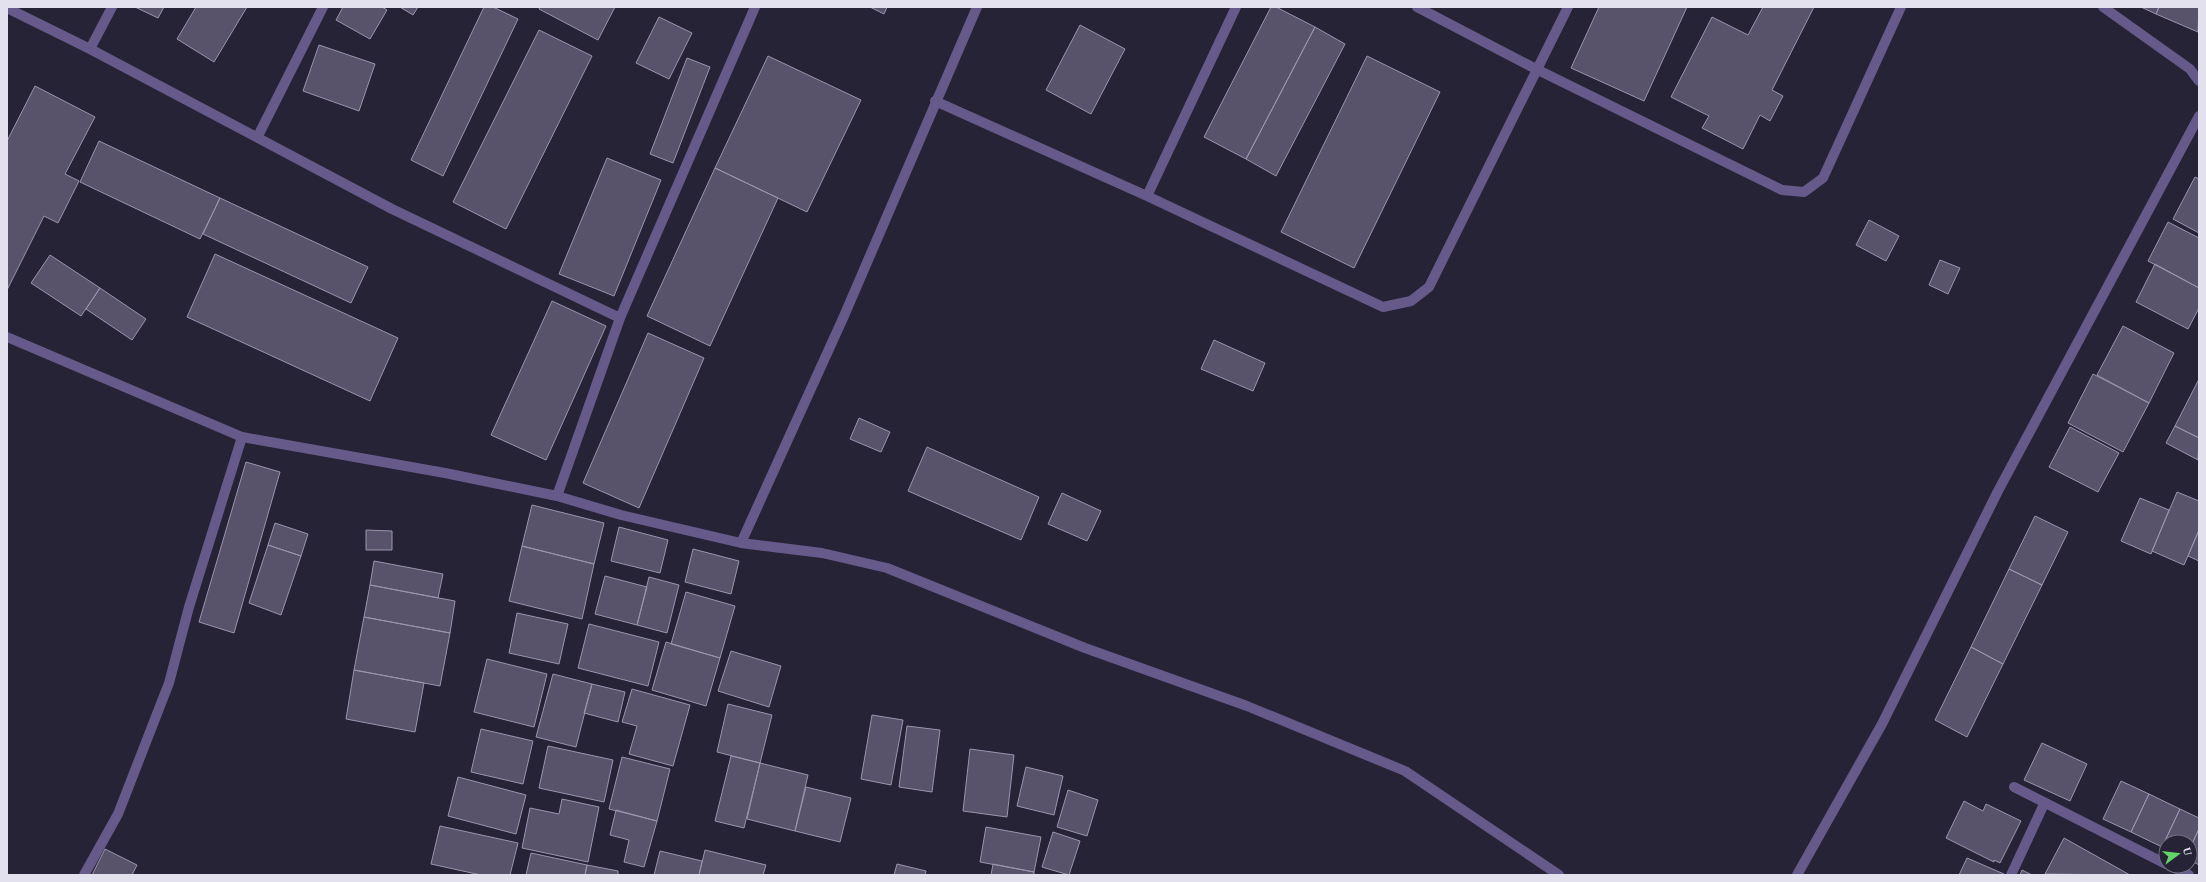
<svg xmlns="http://www.w3.org/2000/svg" width="2206" height="882" font-family="'Times New Roman',serif">
<style>
.building{fill:#58536a;stroke:#9a95ad}
.lines{fill:none;stroke-linecap:round;stroke-linejoin:round}
.service{stroke:#655a8a;stroke-width:10}
.minor{stroke:#655a8a;stroke-width:10}
</style>
<rect width="100%" height="100%" fill="#272336"/>
<!-- building -->
<path class="building" d="M135 7H164L158 18Z
M196 7H247L214 62 177 39Z
M343 7H382L387 10 370 39 336 20Z
M400 7H418L413 15Z
M484 7H493L518 19 443 176 411 160Z
M540 7H615L598 40 539 9Z
M870 7H887L884 14Z
M1271 7H1276L1315 27 1246 159 1204 137Z
M1599 7H1687L1644 101 1571 68Z
M1763 7H1814L1772 90 1783 96 1770 121 1760 115 1743 149 1702 128 1709 116 1671 97 1712 17 1748 35Z
M2141 7H2159L2156 14Z
M2159 7H2199L2198 32 2156 14Z
M659 17 692 33 669 79 636 63Z
M1080 25 1125 49 1091 114 1046 90Z
M1315 27 1345 44 1276 176 1246 159Z
M539 30 592 56 506 229 453 202Z
M319 45 375 64 359 111 303 91Z
M768 56 861 100 807 212 715 168Z
M1367 56 1440 92 1354 268 1281 232Z
M687 58 710 67 673 163 650 154Z
M35 86 95 117 65 174 79 181 58 223 44 216 7 290V141Z
M99 141 220 198 200 239 80 182Z
M607 158 661 180 614 296 559 274Z
M715 168 778 198 710 346 647 316Z
M2195 177 2199 179V233L2173 219Z
M220 198 368 267 351 303 203 234Z
M1869 220 1899 236 1886 261 1856 245Z
M2168 222 2199 238V288L2148 261Z
M215 254 398 338 370 401 187 317Z
M50 255 100 288 81 316 31 283Z
M1940 260 1960 268 1948 294 1929 285Z
M2155 264 2199 288V308L2188 329 2136 302Z
M100 288 146 319 132 340 86 309Z
M552 301 606 326 546 460 491 435Z
M2123 326 2174 353 2149 403 2097 375Z
M648 333 704 358 639 508 583 483Z
M1214 340 1265 363 1253 391 1201 369Z
M2093 374 2149 403 2123 452 2068 423Z
M2199 379V438L2175 426Z
M859 418 890 432 881 452 850 439Z
M2175 426 2199 438 2198 460 2166 443Z
M2070 427 2119 453 2098 492 2049 467Z
M927 447 1039 497 1021 540 908 491Z
M246 462 280 472 234 633 199 622Z
M2177 492 2199 501V530L2184 565 2152 551Z
M1062 493 1101 511 1087 541 1048 524Z
M2140 498 2169 510 2151 554 2121 541Z
M532 505 604 523 594 564 522 546Z
M2035 516 2068 532 2042 585 2009 569Z
M275 523 308 534 301 556 268 545Z
M619 527 668 540 660 573 611 561Z
M366 530 392 531V550H366Z
M2199 530V561L2188 556Z
M268 545 301 556 281 615 249 603Z
M522 546 594 564 582 619 509 601Z
M693 549 739 561 731 594 685 582Z
M374 561 443 574 438 598 370 585Z
M2009 569 2042 585 2003 664 1971 647Z
M605 576 647 587 637 625 595 614Z
M649 577 679 585 667 633 637 625Z
M370 585 455 601 450 633 364 617Z
M686 592 735 606 720 658 671 644Z
M517 613 568 624 559 664 509 653Z
M364 617 450 633 440 686 354 670Z
M589 624 659 642 648 686 578 668Z
M666 642 720 658 706 706 652 690Z
M1971 647 2003 664 1967 737 1935 720Z
M731 651 781 666 769 707 718 691Z
M487 659 547 674 534 727 474 712Z
M354 670 424 683 415 732 346 719Z
M553 674 592 684 576 747 536 737Z
M592 684 625 692 618 722 584 713Z
M632 689 690 705 673 766 629 754 637 726 622 722Z
M728 704 772 715 760 763 717 752Z
M872 715 903 720 891 785 861 779Z
M907 726 940 730 932 792 899 787Z
M481 729 533 741 523 784 471 772Z
M2042 743 2087 764 2070 801 2024 780Z
M548 746 613 760 604 802 539 788Z
M970 749 1014 755 1007 817 963 811Z
M731 756 760 763 744 828 715 821Z
M622 757 670 769 657 821 609 809Z
M760 763 808 775 795 831 747 819Z
M1026 767 1063 776 1054 815 1017 806Z
M458 777 526 795 516 834 448 816Z
M2121 781 2149 794 2131 832 2103 819Z
M806 787 851 798 840 842 795 831Z
M1068 790 1098 800 1087 836 1057 827Z
M2149 794 2180 809 2162 847 2131 832Z
M562 799 599 807 588 862 522 848 530 808 559 814Z
M1964 801 1983 811 1986 804 2021 821 2000 863 1994 860V862L1946 838Z
M2180 809 2199 818V829L2190 848V842H2166V849L2162 847Z
M616 810 657 821 644 867 624 862 629 840 610 835Z
M440 826 518 843 510 875H481L431 864Z
M986 827 1041 837 1034 872 980 862Z
M2199 829V865L2190 860V848Z
M1053 832 1080 841 1069 875 1042 867Z
M2064 838 2130 875 2045 874Z
M105 849 137 865 132 875H92Z
M705 850 766 865 763 875H699Z
M660 851 702 861 699 875H654Z
M531 853 587 865 585 875H526Z
M1967 858 2004 874 2003 875H1959Z
M897 864 926 871 925 875H894Z
M993 864 1034 872V875H991Z
M587 865 618 871V875H585Z
M2022 870 2032 875H2020Z"/>
<g class="lines">
<!-- service -->
<path class="service" d="M1417 7 1536 69 1782 190 1804 192 1823 178 1901 7
M2103 7 2190 69 2199 81
M7 8 90 49 392 209 620 318
M90 49 112 7
M935 101 1147 196 1383 307 1411 301 1429 287 1568 7
M258 136 323 7
M1147 196 1236 7
M7 337 242 437 445 473 557 496 621 515 741 543 822 553 887 568 1085 648 1247 706 1405 771 1559 875
M557 496 620 318 755 7
M741 543 844 316 977 7
M84 875 118 814 169 683 189 607 242 437
M1797 875 1882 724 1998 491 2199 116"/>
<!-- minor -->
<path class="minor" d="M2014 787 2166 864
M2171 866 2189 875
M2011 875 2044 804"/>
</g>
<!-- border -->
<rect width="2206" height="882" fill="none" stroke="#e3e1ee" stroke-width="16"/>
<!-- north arrow -->
<g transform="translate(2178 854) rotate(75)"><circle r="19" fill="#272336" stroke="#726f80"/>
<path d="M0-3L7 15L0 10L-7 15Z" fill="#64d468"/>
<text y="-6" font-size="11" font-weight="bold" text-anchor="middle" fill="#e3e1ee">U</text>
</g>
</svg>
